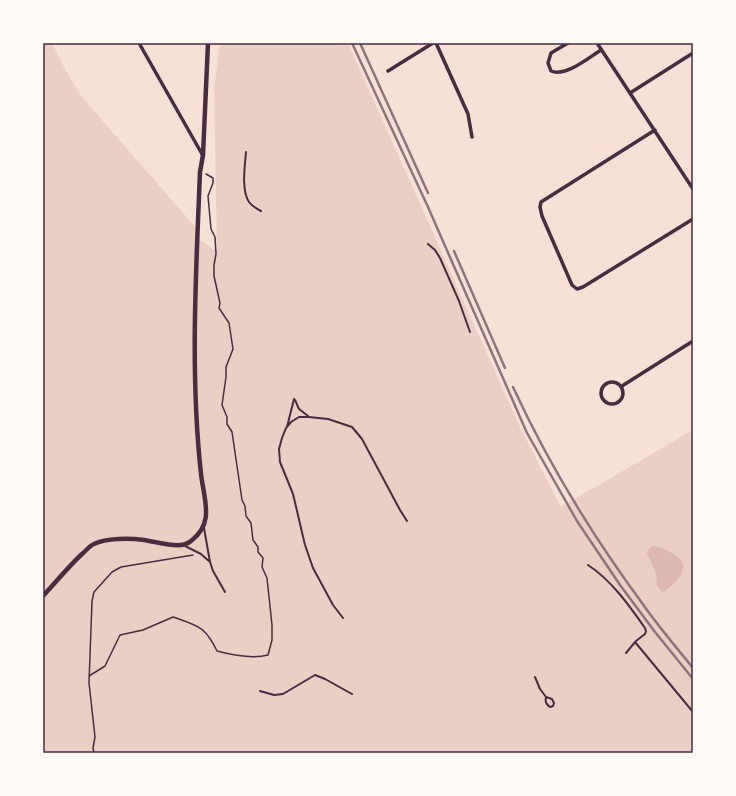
<svg xmlns="http://www.w3.org/2000/svg" width="736" height="796" font-family="Overpass,sans-serif">
<style>
.green{fill:#ebcfc5}
.water{fill:#dcb8b0}
.lines{fill:none;stroke-linecap:round;stroke-linejoin:round}
.path{stroke:#4a2c40;stroke-width:1.5}
.service{stroke:#4a2c40;stroke-width:2}
.minor{stroke:#4a2c40;stroke-width:3.5}
.tertiary{stroke:#4a2c40;stroke-width:4.5}
.rail{stroke:#8f747c;stroke-width:2.5}
.neatline{fill:none;stroke:#4a2c40;stroke-width:1.5}
</style>
<rect width="100%" height="100%" fill="#f7e1d7"/>
<!-- green -->
<path class="green" d="M43 43H52L66 71 81 96 198 230V239L217 251 214 90 220 43H348L520 427 561 507 693 430V753H43Z"/>
<!-- water -->
<path class="water" d="M654 546C661 547 666 550 672 553 675 555 679 557 682 561 688 572 672 587 663 592L661 591 657 586 656 573 647 554 649 548Z"/>
<g class="lines">
<!-- path -->
<path class="path" d="M89 676 105 666 120 635 143 630 173 617C198 626 205 626 217 651 232 655 253 659 268 655L272 640V625L267 578 262 567 263 558 258 552V547L253 540 251 523 246 516 245 506 242 500 232 432 227 424V417L222 405 226 377V367L233 349 229 323 219 308 220 303 214 276V265L216 254 215 237 211 229 208 196 213 183V178L206 174
M94 753 93 748 95 737 89 683 92 601 94 592 112 572 121 567 193 555"/>
<!-- service -->
<path class="service" d="M246 152C245 165 241 190 249 202 252 206 257 209 261 211
M428 244 435 250 440 258 459 301 470 332
M295 400 299 409 308 416
M287 427 294 399
M183 545 201 554 210 562 204 528
M210 562 213 571 225 592
M588 565C611 580 629 605 645 628L646 631 645 634 636 641 626 653
M343 618 333 605 313 568 305 545 293 494 280 462 279 449 282 438 286 428 291 422 299 417H309L328 419 352 427 362 439 400 510 407 521
M635 642 693 712
M535 677 540 689 546 697C545 702 546 704 550 707L553 706 554 703 552 699 546 697
M260 691 274 695 283 694 315 675 325 679 352 694"/>
<!-- minor -->
<path class="minor" d="M139 43 202 154
M436 43 468 114 472 137
M568 43 551 53 548 63 551 71C566 77 588 58 601 50
M597 43 693 189
M388 71 433 43
M630 93 693 53
M655 130 541 202 540 207 542 216 572 285 577 289 583 287 693 219
M601 393a11 11 0 1 1 22 0a11 11 0 1 1-22 0Z
M622 386 693 341"/>
<!-- tertiary -->
<path class="tertiary" d="M43 596C56 582 68 567 82 554 86 551 89 546 94 544 106 538 130 538 144 540 157 542 181 550 191 541 215 523 204 500 201 474 190 374 196 272 200 172L203 155 208 43"/>
<!-- rail -->
<path class="rail" d="M352 43 428 207 527 433 577 521 620 585 655 632 693 679
M360 43 428 193
M454 251 505 368
M513 387C548 463 592 535 642 603 658 626 676 647 693 668"/>
</g>
<!-- border -->
<rect width="736" height="796" fill="none" stroke="#fffaf5" stroke-width="88"/>
<rect x="44" y="44" width="648" height="708" class="neatline"/>
</svg>
